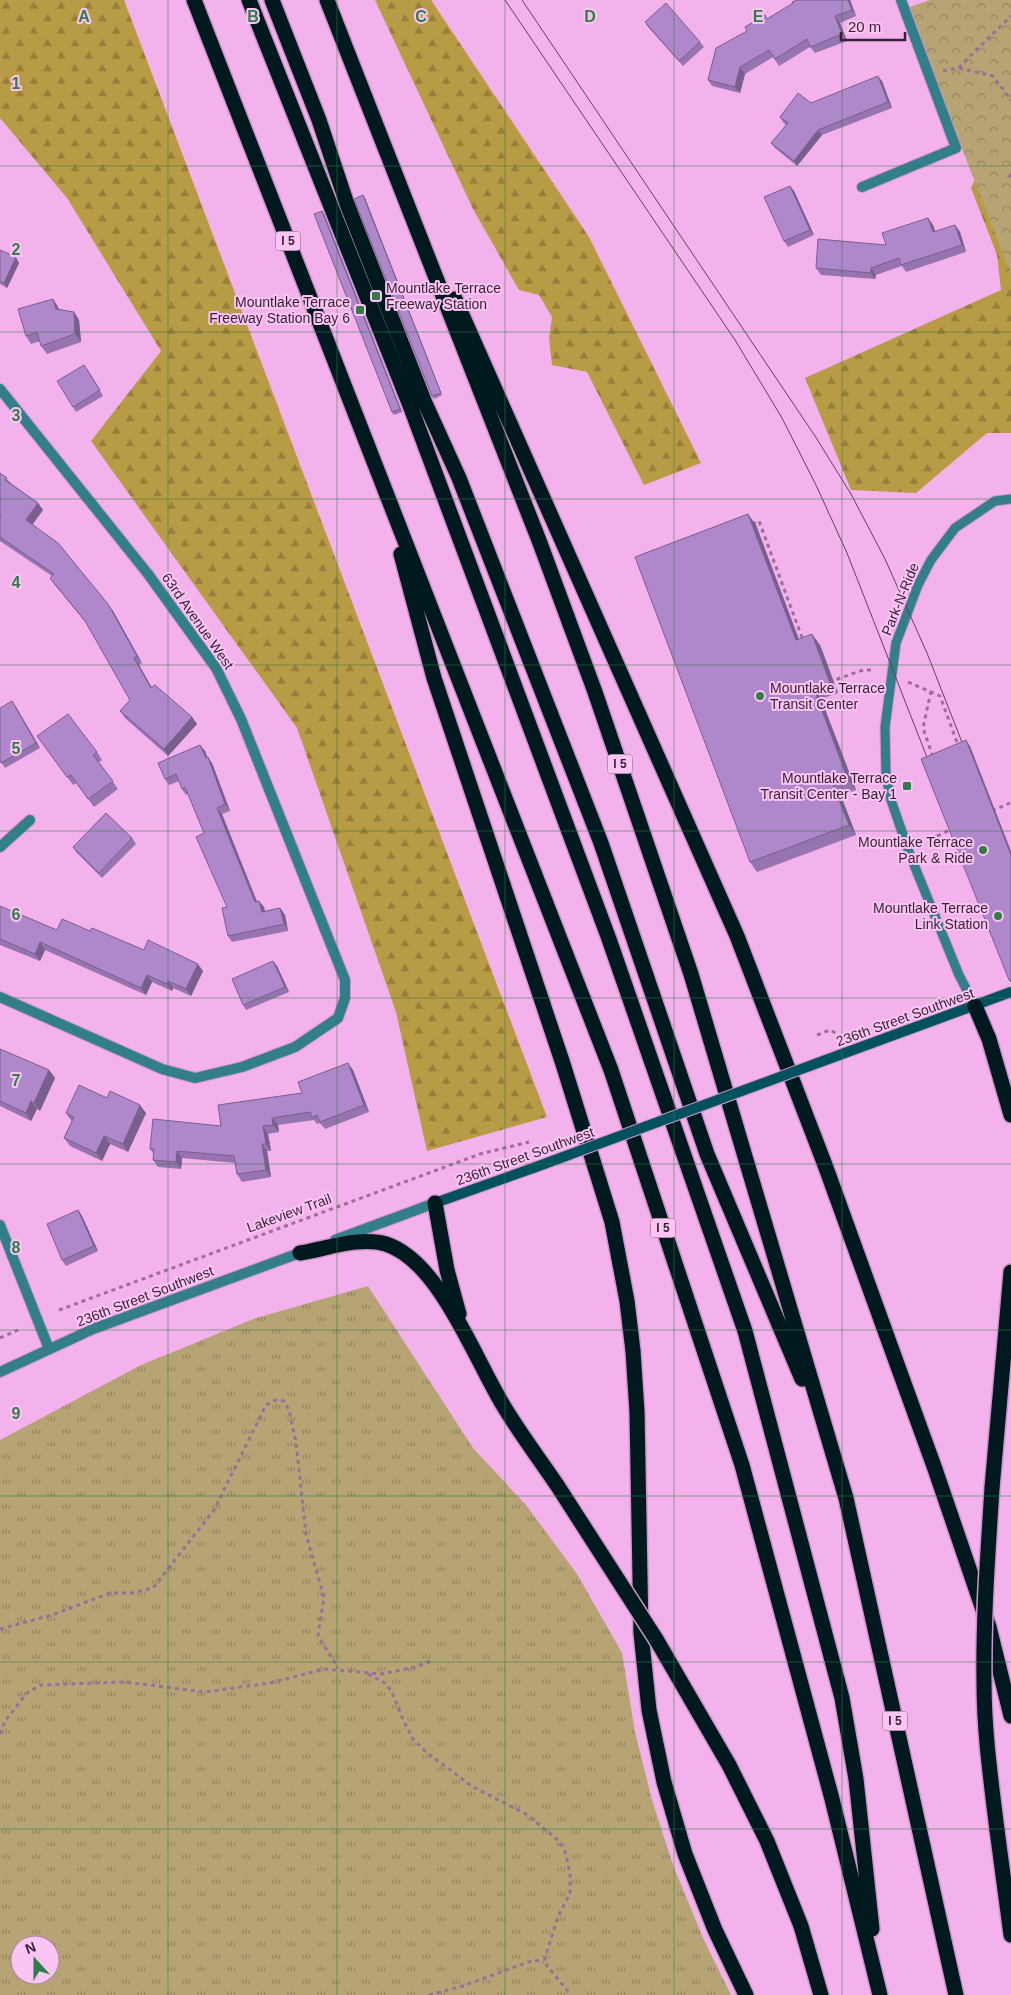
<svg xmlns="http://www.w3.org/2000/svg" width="1011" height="1995" font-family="Helvetica,sans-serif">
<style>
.grass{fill:url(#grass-tufts);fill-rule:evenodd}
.forest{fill:url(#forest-firs)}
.park{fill:url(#park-crowns)}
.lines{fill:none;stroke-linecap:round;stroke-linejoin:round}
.service-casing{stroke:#ce95c8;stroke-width:11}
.minor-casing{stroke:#ce95c8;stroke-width:12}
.tertiary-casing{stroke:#ce95c8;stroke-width:12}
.secondary-casing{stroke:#ce95c8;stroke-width:12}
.motorway-casing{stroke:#ce95c8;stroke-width:18}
.path{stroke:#9d6e97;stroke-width:3;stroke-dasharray:4 4;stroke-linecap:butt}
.service{stroke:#327e8b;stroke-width:9}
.minor{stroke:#327e8b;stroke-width:10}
.tertiary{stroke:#327e8b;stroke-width:10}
.secondary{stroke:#01525e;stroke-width:10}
.motorway{stroke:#00191e;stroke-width:15}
.tram{stroke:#63405f;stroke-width:1}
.secondary-bridge-casing{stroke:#ce95c8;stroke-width:12;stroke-linecap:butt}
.motorway-bridge-casing{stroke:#ce95c8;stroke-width:18;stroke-linecap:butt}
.secondary-bridge{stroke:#01525e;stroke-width:10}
.motorway-bridge{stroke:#00191e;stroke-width:15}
.wall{fill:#9674af}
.shaded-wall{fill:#7a5e8e}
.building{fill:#af87cb;stroke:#7a5e8e}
.grid{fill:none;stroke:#337b48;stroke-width:1;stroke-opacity:0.55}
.poi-dot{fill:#337b48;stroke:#fac5f3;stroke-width:2}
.labels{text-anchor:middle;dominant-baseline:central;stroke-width:4;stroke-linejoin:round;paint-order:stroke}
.shield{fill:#fac5f3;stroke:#72516f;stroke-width:1}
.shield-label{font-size:12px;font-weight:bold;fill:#381f36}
.poi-label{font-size:14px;fill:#381f36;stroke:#fac5f3;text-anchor:end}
.street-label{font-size:14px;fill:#381f36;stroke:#fac5f3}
.grid-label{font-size:16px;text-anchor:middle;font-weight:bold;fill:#337b48;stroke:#fac5f3;stroke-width:4;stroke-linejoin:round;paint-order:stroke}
</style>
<defs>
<pattern id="grass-tufts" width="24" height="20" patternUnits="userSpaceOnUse" patternTransform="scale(1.25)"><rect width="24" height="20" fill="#b6a475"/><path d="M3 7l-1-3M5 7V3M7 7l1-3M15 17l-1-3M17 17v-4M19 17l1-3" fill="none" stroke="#958561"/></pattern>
<pattern id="forest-firs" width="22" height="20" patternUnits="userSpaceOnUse" patternTransform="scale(1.25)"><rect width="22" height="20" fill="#b89b45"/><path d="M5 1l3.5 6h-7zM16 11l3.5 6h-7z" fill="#977e3a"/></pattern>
<pattern id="park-crowns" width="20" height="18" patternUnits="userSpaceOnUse" patternTransform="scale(1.25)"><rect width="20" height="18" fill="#b6a475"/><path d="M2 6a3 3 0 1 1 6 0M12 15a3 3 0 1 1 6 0" fill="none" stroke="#958561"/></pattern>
</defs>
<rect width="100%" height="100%" fill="#f4b2ec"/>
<!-- grass -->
<path class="grass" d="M368 1286 473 1448 526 1505 577 1574 622 1653 635 1732 652 1800 673 1865 703 1938 731 1995H0V1440L141 1365 256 1318ZM20 1945H50V1975H20Z"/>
<!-- forest -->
<path class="forest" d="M0 0H124L547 1117 427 1151 396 1012 297 728 91 441 161 351 67 198 0 118Z
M375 0H431L589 237 701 463 644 485 587 372 552 365 549 339 552 317 539 295 519 290 473 209Z
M1011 0V433H987L916 493 851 490 805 378 1001 290 997 255 971 188 987 155Z"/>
<!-- park -->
<path class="park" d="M930 0H1011V274L907 8Z"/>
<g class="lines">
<defs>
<path id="service" d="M975 1006 959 975 910 855 891 800 886 776 885 727 896 643 918 585 931 560 955 528 995 501 1011 499"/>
<path id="minor" d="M862 187 956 148 901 0
M0 389 148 574 216 668 241 719 345 980V998L338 1018 295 1047 242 1067 195 1078 162 1069 0 997
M0 847 30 820
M0 1225 49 1349"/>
<path id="tertiary" d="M335 1240 435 1203
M0 1372 93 1329 305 1251"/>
<path id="secondary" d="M823 1061 1011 992
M435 1203 536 1167"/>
<path id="motorway" d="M194 0 611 1070 742 1465 832 1799 880 1995
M249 0 411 408 609 939 745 1331 842 1698 856 1779 872 1929
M272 0 319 120 347 204 425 403 459 478 601 843 707 1154 802 1379
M327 0 540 543 595 692 691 974 846 1498 956 1995
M455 299 737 936 825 1165 935 1469 989 1627 1011 1716
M401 554 434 678 563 1064 612 1222 627 1301 633 1351 637 1412 641 1633 649 1710 664 1782 685 1854 715 1930 746 1995
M975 1006 989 1039 1011 1115
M435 1203 447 1270 459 1314
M300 1253C326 1249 360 1236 386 1244 441 1262 476 1363 506 1410 522 1436 540 1460 557 1485
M992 1488 1011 1272
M729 1765 767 1841 801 1926 821 1995
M997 1830 1011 1935"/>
</defs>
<!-- service casing -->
<use href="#service" class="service-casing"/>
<!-- minor casing -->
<use href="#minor" class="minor-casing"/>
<!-- tertiary casing -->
<use href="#tertiary" class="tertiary-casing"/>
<!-- secondary casing -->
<use href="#secondary" class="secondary-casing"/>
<!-- motorway casing -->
<use href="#motorway" class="motorway-casing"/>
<!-- path -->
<path class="path" d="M959 68 993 76 1011 100
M943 71 958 68 1011 16
M1011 174 1009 177 1011 180
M752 524 759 521 803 640
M829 682 863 670H871
M908 682 940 696 959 748
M931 691 923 728 933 757
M992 811 1010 803
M937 836 952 829
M817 1035 830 1030 842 1037
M59 1310 480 1154 529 1142
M0 1338 18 1330
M0 1629 52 1615 110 1593H132L153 1588 214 1510 266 1405 275 1400 284 1401 289 1410 296 1442 306 1535 324 1597 318 1636 338 1668
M368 1674 385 1683 392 1692 404 1722 413 1739 426 1752 473 1787 526 1814 559 1841 566 1854 570 1875V1894L558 1916 544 1962 571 1995
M0 1734 5 1721 27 1693 41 1685 124 1682 205 1692 270 1683 324 1669 382 1674 415 1667 434 1660
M429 1995 463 1986 534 1960 544 1962"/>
<!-- service -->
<use href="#service" class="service"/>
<!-- minor -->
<use href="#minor" class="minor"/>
<!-- tertiary -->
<use href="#tertiary" class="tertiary"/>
<!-- secondary -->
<use href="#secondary" class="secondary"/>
<!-- motorway -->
<use href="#motorway" class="motorway"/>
<!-- tram -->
<path class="tram" d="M505 0 735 340 782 418 816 485 847 553 932 770
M522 0 815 436 851 494 885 559 927 653 967 755"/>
<defs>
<path id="secondary-bridge" d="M536 1167 823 1061"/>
<path id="motorway-bridge" d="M557 1485 656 1639 729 1765
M992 1488C988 1553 983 1618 984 1682 984 1732 991 1781 997 1830"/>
</defs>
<!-- secondary-bridge casing -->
<use href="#secondary-bridge" class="secondary-bridge-casing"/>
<!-- motorway-bridge casing -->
<use href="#motorway-bridge" class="motorway-bridge-casing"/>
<!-- secondary-bridge -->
<use href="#secondary-bridge" class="secondary-bridge"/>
<!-- motorway-bridge -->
<use href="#motorway-bridge" class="motorway-bridge"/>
</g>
<!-- wall -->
<path class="wall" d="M850 0 856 16 840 23 847 41 815 53 810 47 779 66 773 57 745 74 740 93 712 86 708 80 767 19Z
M645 22 700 42 704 47 683 66 648 27Z
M882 81 892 108 822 135 797 166 775 148 771 143 786 125 783 122 780 117 811 103Z
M790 186 794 191 814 235 788 247 784 241Z
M363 195 365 198 442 395 434 399 432 396Z
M322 211 324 214 402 412 394 415 392 412Z
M928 218 933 225 935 232 955 225 960 232 966 252 906 272 902 266 876 275 875 279 821 275 816 268 886 245Z
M0 250 19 263 7 288 0 284Z
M53 299 59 309 74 312 79 320 81 342 47 354 41 346 40 341 31 344 26 336Z
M88 370 103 396 76 412 73 407Z
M0 473 12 484 38 503 43 510 33 524 113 611 142 663 139 665 152 688 192 717 197 724 168 756 125 718 120 711 130 700 87 624 54 584 50 578 52 576 0 541Z
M756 525 799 639 820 645 838 693 821 699 856 790 841 796 856 835 757 872 750 862Z
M16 707 40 748 5 768 0 760Z
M37 736 97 752 102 760 99 762 118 789 94 807 76 783 73 785Z
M200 745 205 751 207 757 212 763 230 811 222 814 257 901 264 907 265 911 280 908 285 915 288 931 232 942 228 936 227 907 204 833 188 794 186 795 182 789 179 781 169 785 165 779Z
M132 838 136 844 102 878 76 852 73 847Z
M0 906 57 930 90 931 203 971 191 996 173 988 172 991 152 982 146 995 45 950 40 961 0 945Z
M273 961 277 966 289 992 246 1010 243 1005Z
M0 1049 49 1070 55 1078 40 1111 37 1109 31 1121 0 1106Z
M353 1070 369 1112 325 1129 320 1123 317 1124 314 1120 278 1125 279 1132 268 1134 271 1151H267L271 1177 242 1182 237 1174 235 1163 182 1158 181 1169 158 1167 153 1160V1153L150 1149 221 1126 302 1093Z
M107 1098 146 1113 128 1152 110 1144 102 1161 70 1146 64 1138 72 1122 66 1113Z
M78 1210 82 1216 98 1251 66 1266 62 1260Z"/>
<!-- shaded-wall -->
<path class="shaded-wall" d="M848 0H850L856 16 852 10Z
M835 16 840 23 847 41 842 34Z
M740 67 745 74 740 93 735 87Z
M878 76 882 81 892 108 888 102Z
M818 130 822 135 797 166 794 161Z
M790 186 794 191 814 235 810 230Z
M363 195 365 198 442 395 441 393Z
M322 211 324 214 402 412 400 409Z
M928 218 933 225 938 239 933 232Z
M955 225 960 232 966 252 962 245Z
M16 257 19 263 7 288 4 283Z
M871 268 876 275 875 279 871 273Z
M53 299 58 307 62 317 56 309Z
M74 312 79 320 81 342 75 334Z
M38 503 43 510 31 526 26 520Z
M748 514 756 525 803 651 796 640Z
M108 604 113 611 142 663 137 656Z
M812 634 820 645 838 693 830 683Z
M134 658 139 665 156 695 151 688Z
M814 689 821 699 856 790 848 780Z
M12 701 16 707 40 748 36 743Z
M192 717 197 724 168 756 164 749Z
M966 740 970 746 1011 851V855Z
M200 745 205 751 210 764 206 758Z
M208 757 212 763 230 811 225 804Z
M833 785 841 796 856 835 849 825Z
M217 808 222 814 259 908 255 902Z
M259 901 264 907 266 919 262 912Z
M280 908 285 915 288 931 284 924Z
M40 942 45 950 40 961 35 954Z
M273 961 277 966 289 992 285 987Z
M198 964 203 971 191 996 186 989Z
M147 975 152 982 146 995 141 988Z
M168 981 173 988 172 991 167 984Z
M348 1063 353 1070 369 1112 364 1105Z
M49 1070 55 1078 40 1111 34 1103Z
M31 1101 37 1109 31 1121 26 1113Z
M140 1105 146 1113 128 1152 123 1144Z
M272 1118 278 1125 279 1132 273 1125Z
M263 1126 268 1134 271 1151 266 1144Z
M104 1136 110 1144 102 1161 96 1153Z
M262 1144 267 1151 271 1177 266 1170Z
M177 1151 182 1158 181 1169 176 1162Z
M78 1210 82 1216 98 1251 94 1246Z"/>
<!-- building -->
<path class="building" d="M797 0H848L852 10 835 16 842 34 810 47 807 39 775 59 769 50 740 67 735 87 708 80 716 48 747 31 745 27 765 15 767 19 793 3 792 2Z
M666 3 700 42 679 61 645 22Z
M878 76 888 102 818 130 794 161 771 143 788 123 780 117 798 93 811 103Z
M790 186 810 230 784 241 764 197Z
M363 195 441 393 432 396 354 199Z
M322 211 400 409 392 412 314 214Z
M928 218 933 232 955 225 962 245 901 265 899 258 871 268V273L816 268 818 239 886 245 882 233Z
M0 250 16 257 4 283 0 281Z
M53 299 56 309 74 312 75 334 41 346 37 332 26 336 18 309Z
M84 365 100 390 73 407 57 381Z
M0 473 7 478 5 480 38 503 26 520 58 543 108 604 137 656 134 658 151 688 155 685 192 717 164 749 120 711 130 700 85 621 50 578 54 574 0 537V517L1 515 0 514Z
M748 514 796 640 812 634 830 683 814 689 848 780 833 785 849 825 750 862 635 557Z
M12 701 36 743 1 763 0 760V708Z
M68 714 97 752 93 755 113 781 88 799 71 775 67 777 37 736Z
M966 740 1011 855V982L1009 980 921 759Z
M200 745 206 758 208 757 225 804 217 808 255 902 259 901 262 912 280 908 284 924 228 936 222 908 227 907 196 837 204 833 185 787 182 789 176 774 165 779 158 763Z
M106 813 132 838 99 873 73 847Z
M0 906 57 930 62 919 90 931 92 928 144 950 148 940 198 964 186 989 168 981 167 984 147 975 141 988 40 942 35 954 0 939Z
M273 961 285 987 243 1005 232 979Z
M0 1049 49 1070 34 1103 31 1101 26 1113 0 1101Z
M348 1063 364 1105 320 1122 317 1115 312 1117 310 1112 272 1118 273 1125 263 1126 266 1144H262L266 1170 237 1174 234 1156 177 1151 176 1162 153 1160 154 1149H150L153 1119 221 1126 218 1105 302 1093 298 1082Z
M79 1085 107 1098 110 1091 140 1105 123 1144 104 1136 96 1153 64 1138 74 1117 66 1113Z
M78 1210 94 1246 62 1260 47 1224Z"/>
<!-- grid -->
<path class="grid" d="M168 0V1995M337 0V1995M505 0V1995M674 0V1995M842 0V1995M0 166H1011M0 332H1011M0 499H1011M0 665H1011M0 831H1011M0 998H1011M0 1164H1011M0 1330H1011M0 1496H1011M0 1662H1011M0 1829H1011"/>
<!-- markers -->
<g class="poi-dot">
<rect x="371" y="291" width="10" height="10" rx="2.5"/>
<rect x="355" y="305" width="10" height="10" rx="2.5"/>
<circle cx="760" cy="696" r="5"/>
<rect x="902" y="781" width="10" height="10" rx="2.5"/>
<circle cx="983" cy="850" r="5"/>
<circle cx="998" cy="916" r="5"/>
</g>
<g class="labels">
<!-- shield labels -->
<g class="shield">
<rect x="275.5" y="231.5" width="25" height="19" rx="4"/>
<rect x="607.5" y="754.5" width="25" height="19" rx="4"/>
<rect x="650.5" y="1218.5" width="25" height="19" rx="4"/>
<rect x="882.5" y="1711.5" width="25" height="19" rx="4"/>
</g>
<g class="shield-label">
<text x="288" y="241">I 5</text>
<text x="620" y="764">I 5</text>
<text x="663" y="1228">I 5</text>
<text x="895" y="1721">I 5</text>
</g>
<!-- poi labels -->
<g class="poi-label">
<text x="386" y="288" text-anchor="start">Mountlake Terrace<tspan x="386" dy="16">Freeway Station</tspan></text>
<text x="350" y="302">Mountlake Terrace<tspan x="350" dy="16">Freeway Station Bay 6</tspan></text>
<text x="770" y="688" text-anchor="start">Mountlake Terrace<tspan x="770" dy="16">Transit Center</tspan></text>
<text x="897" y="778">Mountlake Terrace<tspan x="897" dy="16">Transit Center - Bay 1</tspan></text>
<text x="973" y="842">Mountlake Terrace<tspan x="973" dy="16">Park &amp; Ride</tspan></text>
<text x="988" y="908">Mountlake Terrace<tspan x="988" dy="16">Link Station</tspan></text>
</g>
<!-- street labels -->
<g class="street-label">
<text transform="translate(900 599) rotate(-68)">Park-N-Ride</text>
<text transform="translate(198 621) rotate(55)">63rd Avenue West</text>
<text transform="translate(905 1017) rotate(-20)">236th Street Southwest</text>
<text transform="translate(525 1156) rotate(-20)">236th Street Southwest</text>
<text transform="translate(289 1213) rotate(-20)">Lakeview Trail</text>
<text transform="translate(145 1296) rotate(-21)">236th Street Southwest</text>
</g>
</g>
<g class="grid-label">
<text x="84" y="22">A</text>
<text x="253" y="22">B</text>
<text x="421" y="22">C</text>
<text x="590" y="22">D</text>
<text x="758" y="22">E</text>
<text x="16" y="89">1</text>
<text x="16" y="255">2</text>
<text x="16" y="421">3</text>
<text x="16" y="588">4</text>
<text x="16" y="754">5</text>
<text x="16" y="920">6</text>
<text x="16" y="1086">7</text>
<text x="16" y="1253">8</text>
<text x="16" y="1419">9</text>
</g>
<!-- north arrow -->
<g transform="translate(35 1960) rotate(339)"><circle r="24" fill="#fac5f3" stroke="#ac83a7"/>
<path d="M0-4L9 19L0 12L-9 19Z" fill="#337b48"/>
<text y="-8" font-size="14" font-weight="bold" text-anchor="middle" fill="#381f36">N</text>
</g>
<!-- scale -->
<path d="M841 32v8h64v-8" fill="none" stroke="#381f36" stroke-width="2.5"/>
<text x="848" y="32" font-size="15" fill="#381f36" stroke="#fac5f3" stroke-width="4" paint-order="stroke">20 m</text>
</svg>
